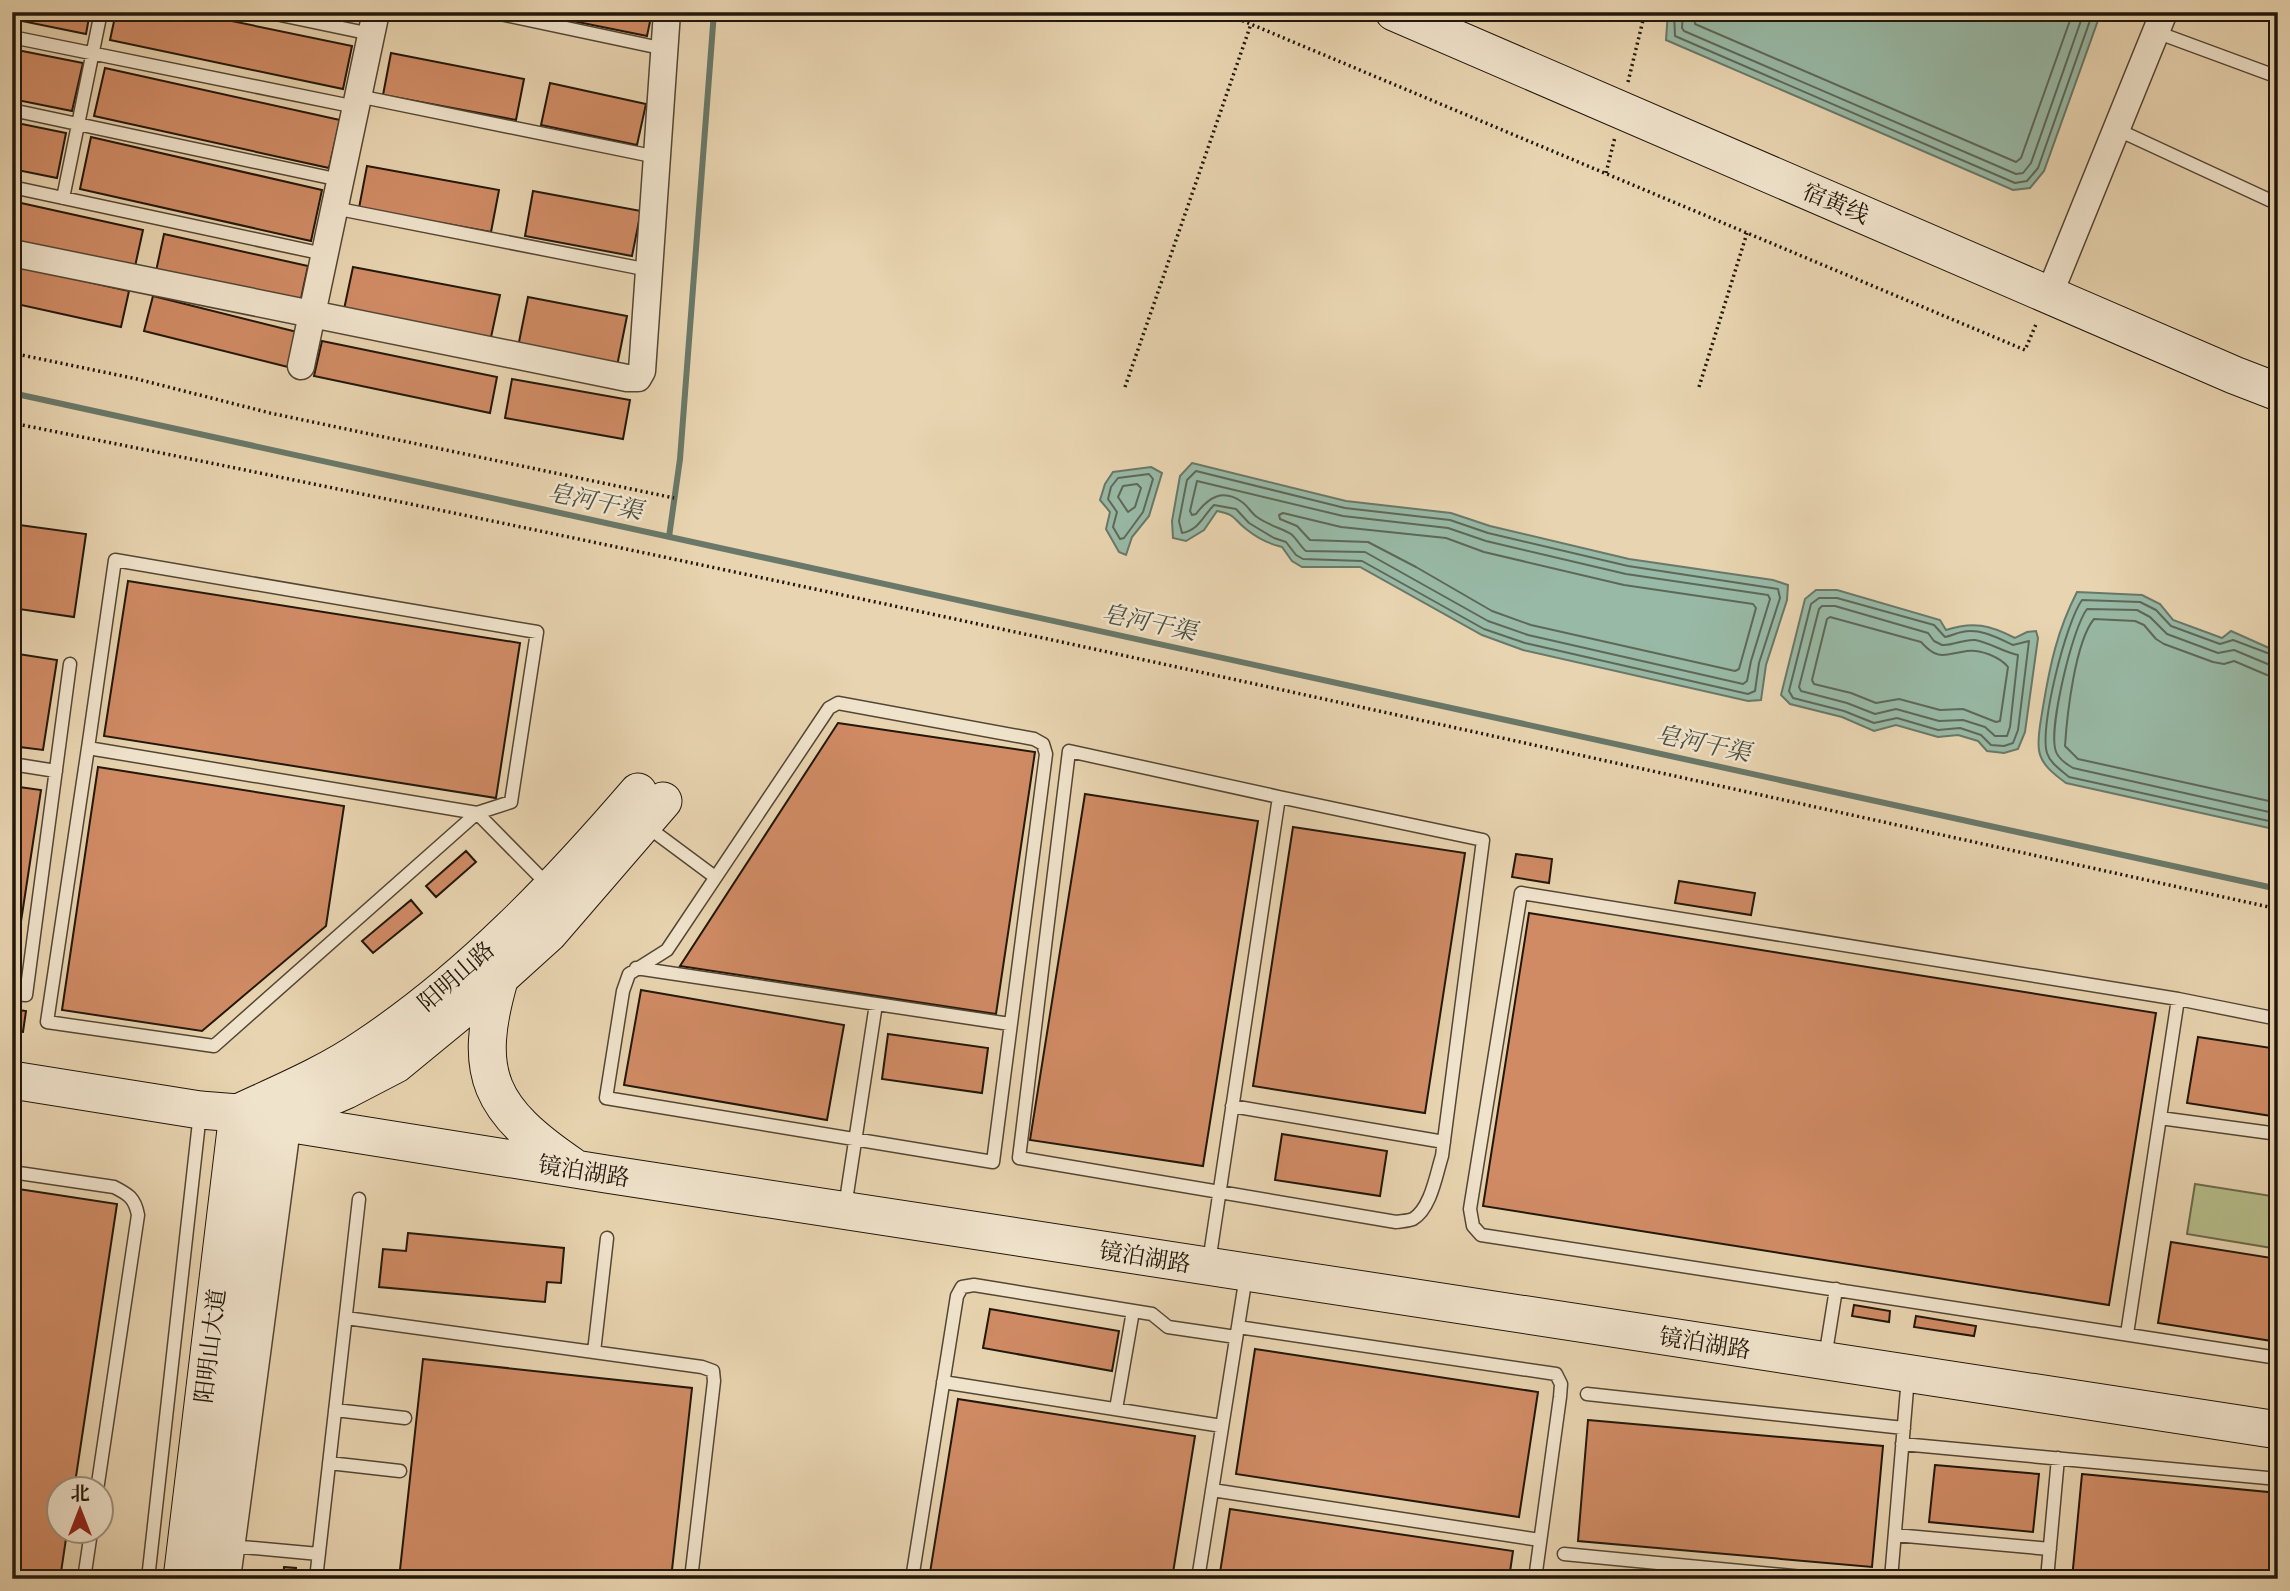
<svg xmlns="http://www.w3.org/2000/svg" width="2290" height="1591" font-family="'Libre Caslon Text','Noto Serif SC',serif">
<style>
.green{fill:#b6bd8b;stroke:#6c6a4a;stroke-width:2}
.water{fill:#98b9a6;stroke:#697868;stroke-width:2}
.lines{fill:none;stroke-linecap:round;stroke-linejoin:round}
.shore{stroke:#5d6858;stroke-width:2}
.stream{stroke:#697868;stroke-width:6}
.building{fill:#d08b65;stroke:#22170a;stroke-width:2}
.lane-casing{stroke:#544634;stroke-width:15}
.street-casing{stroke:#544634;stroke-width:29}
.secondary-casing{stroke:#22170a;stroke-width:39}
.path{stroke:#22170a;stroke-width:3.5;stroke-dasharray:2 3.5;stroke-linecap:butt}
.lane{stroke:#f0e3cc;stroke-width:12}
.street{stroke:#f0e3cc;stroke-width:26}
.secondary{stroke:#f0e3cc;stroke-width:37}
.labels{text-anchor:middle;dominant-baseline:central;stroke-width:5;stroke-linejoin:round;paint-order:stroke}
.street-label{font-size:23px;fill:#22170a;stroke:#f0e3cc}
.water-label{font-size:24px;font-style:italic;fill:#4b5041;stroke:#f0e3cc}
</style>
<rect width="100%" height="100%" fill="#e8d4b0"/>
<filter id="stains"><feTurbulence type="fractalNoise" baseFrequency=".00286" numOctaves="4"/><feColorMatrix values="0 0 0 0 .2 0 0 0 0 .09 0 0 0 0 .02 0 0 0 .5 -.17"/></filter>
<radialGradient id="worn" r=".72"><stop offset=".6" stop-color="#630" stop-opacity="0"/><stop offset="1" stop-color="#630" stop-opacity=".3"/></radialGradient>
<!-- green -->
<path class="green" d="M2195 1184 2278 1197V1249L2187 1234Z"/>
<!-- water -->
<path class="water" d="M1668 12H2101L2044 171 2030 188 2013 190 1666 40Z
M1192 463 1346 501 1451 513 1490 526 1629 559 1773 580 1788 585 1787 600 1766 665 1761 700 1748 701 1523 650 1482 635 1360 567H1302L1292 561 1282 547C1269 544 1256 537 1246 529 1232 518 1237 515 1217 511L1204 530 1186 541 1173 538 1172 521 1180 476Z
M1151 467 1162 473 1149 516 1132 537 1126 555 1119 552 1106 529 1110 512 1100 500 1105 484 1113 472Z
M1816 590H1837L1940 620 1946 630C1973 621 1990 625 2015 638L2027 632 2036 631 2038 638 2025 732 2018 749 2004 753 1987 751 1978 741 1958 735 1938 737 1896 725 1874 731 1842 717 1790 704 1781 695 1805 599Z
M2077 592 2142 595 2160 604 2173 620 2222 638 2231 631 2278 652V830L2066 783C2055 775 2041 765 2039 750 2037 737 2041 720 2043 707 2050 665 2057 631 2077 592Z"/>
<g class="lines">
<!-- shore -->
<path class="shore" d="M1674 12 1675 36 2015 183 2027 181 2038 168 2093 12
M1683 12 1682 28 1684 31 2016 174 2023 173 2031 163 2084 12
M1694 12 1695 24 2016 162 2021 158 2073 12
M1196 471 1345 508 1450 520 1488 533 1628 566 1778 589 1780 598 1759 663 1755 691 1748 694 1525 643 1484 629 1362 561 1303 559 1296 555 1286 542 1274 538 1249 523 1236 509 1214 505C1203 516 1199 530 1182 533L1179 521 1187 480Z
M1149 474 1153 479 1143 512 1124 538 1120 539 1113 527 1117 512 1108 499 1111 487 1118 478Z
M1197 481 1343 516 1448 528 1486 541 1626 574 1768 595 1770 599 1751 661 1747 681 1743 684 1528 635 1488 621 1365 552 1306 551C1300 546 1297 539 1291 534 1283 529 1268 525 1257 517 1251 513 1248 506 1242 502 1222 488 1208 498 1196 514L1192 515 1190 511Z
M1137 484 1141 488 1135 507 1128 512 1118 497 1123 486Z
M1283 513 1341 527 1446 538 1484 552 1624 585 1753 604 1756 608 1739 669 1735 671 1531 625 1492 611 1416 567 1368 542 1310 540 1297 526 1280 519 1279 515Z
M1819 598H1837L1934 625 1945 637C1951 636 1956 633 1962 632 1980 628 1998 638 2013 645L2029 641 2018 730 2013 743 2004 746 1991 745 1981 735 1960 728 1938 730 1897 718 1874 723 1844 711 1793 698 1789 691 1811 604Z
M1822 606H1835L1928 633 1934 641 1942 645C1953 646 1963 639 1975 640 1991 643 2003 652 2018 655L2010 727 2007 736H1995L1985 727 1963 720 1939 721 1896 709 1875 714 1847 703 1801 691 1799 687 1819 609Z
M1830 617 1921 642C1939 662 1945 654 1967 651 1980 649 2000 657 2008 667L2000 721 1996 722 1963 709 1940 710 1899 699 1876 703 1851 693 1814 684 1812 680 1827 619Z
M2278 657 2233 640 2220 644 2171 626 2156 610 2140 602 2082 600C2066 622 2039 728 2047 753 2050 763 2061 770 2069 777L2278 823
M2278 666 2270 665 2234 650 2218 653 2167 634 2150 617 2137 610 2087 609C2072 629 2050 724 2055 748 2056 757 2066 764 2073 768L2278 814
M2278 677 2267 675 2234 661 2224 664 2213 662 2164 644 2156 639 2144 625 2135 621 2094 619C2075 642 2067 715 2065 746L2078 759 2278 803"/>
<!-- stream -->
<path class="stream" d="M12 393 2278 889
M669 537 680 459 714 12"/>
</g>
<!-- building -->
<path class="building" d="M12 12H90L86 34 12 19Z
M116 12H188L352 46 343 89 110 40Z
M538 12H652L647 36 538 14Z
M12 49 83 63 72 111 12 99Z
M391 53 524 79 516 120 383 95Z
M105 68 340 120 329 168 94 116Z
M550 83 646 104 637 145 541 125Z
M12 122 66 133 57 178 12 169Z
M91 137 322 190 311 241 80 189Z
M367 166 499 190 491 232 359 208Z
M533 191 641 211 632 256 525 236Z
M12 201 143 230 134 271 12 245Z
M164 234 308 266 299 308 155 276Z
M12 265 129 291 121 327 12 303Z
M353 267 500 295 490 342 343 314Z
M153 296 297 332 288 367 144 331Z
M528 297 627 316 617 366 518 347Z
M322 341 497 377 490 413 314 376Z
M512 379 630 400 623 439 505 418Z
M12 524 86 534 74 617 12 608Z
M128 581 520 643 496 798 104 736Z
M12 653 57 660 43 750 12 746Z
M838 723 1035 752 996 1014 680 966Z
M98 767 344 806 326 926 202 1031 62 1010Z
M12 786 41 790 15 961 12 960Z
M1085 794 1258 821 1203 1166 1030 1140Z
M1293 827 1465 853 1425 1113 1253 1086Z
M466 851 476 862 436 897 426 886Z
M1516 854 1552 859 1549 883 1512 877Z
M1679 881 1755 893 1751 915 1675 903Z
M411 900 422 913 373 953 362 941Z
M1529 913 2156 1013 2109 1305 1483 1206Z
M641 990 844 1025 827 1120 624 1085Z
M12 1009 26 1011 23 1032 12 1031Z
M888 1034 988 1048 982 1093 882 1079Z
M2198 1037 2278 1049V1117L2187 1103Z
M1282 1134 1387 1151 1380 1196 1275 1180Z
M12 1188 117 1204 74 1490H60V1532H67L60 1579H12Z
M408 1233 564 1248 561 1283 547 1282 545 1302 379 1287 383 1249 406 1251Z
M2171 1242 2278 1259V1342L2158 1323Z
M1854 1305 1890 1311 1889 1322 1852 1316Z
M990 1309 1119 1331 1112 1371 983 1348Z
M1916 1316 1976 1326 1974 1336 1914 1327Z
M1255 1349 1538 1392 1519 1517 1236 1474Z
M423 1359 692 1388 671 1579H399Z
M958 1399 1195 1436 1172 1579H929Z
M1588 1420 1883 1446 1872 1567 1578 1541Z
M1935 1465 2039 1474 2033 1532 1929 1522Z
M2082 1474 2278 1493V1526L2273 1579H2072Z
M1230 1509 1513 1551 1509 1579H1219Z
M284 1567 296 1568 295 1579H283Z"/>
<g class="lines">
<defs>
<path id="lane" d="M266 12 371 34
M491 12 665 49
M2156 32 2278 77
M12 37 356 107
M358 96 657 157
M12 110 340 180
M2116 129 2278 204
M12 187 324 254
M63 198 101 12
M334 208 649 270
M838 703 1034 739 1043 744 1046 754 993 1162 606 1098 623 991 629 974 667 950 829 708Z
M88 748 115 560 537 632 511 802 477 813 214 1046 47 1022 88 748 477 813 548 885
M12 764 56 771
M645 825 715 877
M636 968 1010 1024
M12 994 26 995 70 664
M2278 1019 2178 999 1521 893 1470 1209 1473 1226 1481 1235 2278 1358
M1232 1106 1444 1142
M2160 1118 2278 1134
M12 1172 114 1187C128 1194 135 1198 138 1215L97 1490
M845 1207 876 1004
M1209 1262 1279 797 1069 751 1019 1158 1396 1222C1401 1221 1408 1221 1413 1219 1431 1208 1436 1175 1442 1156L1483 840 1279 797
M346 1318 702 1367 713 1371 714 1381 691 1579
M1238 1327 1556 1374 1561 1384 1560 1397 1535 1579
M2127 1334 2178 999
M594 1352 607 1238
M1825 1358 1836 1289
M943 1382 1222 1426
M1587 1394 1904 1428
M1116 1409 1133 1311
M335 1410 405 1418
M1902 1444 2278 1479
M329 1463 400 1471
M1212 1490 1540 1540
M1895 1535 2050 1549
M231 1546 319 1554
M1564 1554 1824 1579
M84 1579 91 1532
M148 1579 200 1113
M234 1579 294 1128
M316 1579 359 1199
M912 1579 957 1296 962 1287 974 1285 1152 1314 1168 1327 1236 1337
M1198 1579 1246 1276
M1891 1579 1908 1377
M2047 1579 2058 1458"/>
<path id="street" d="M12 253 627 378H638L642 371 667 12
M2049 295 2164 12
M301 366 376 12"/>
<path id="secondary" d="M1394 12 2234 375 2278 392
M500 977C471 1075 490 1110 572 1166
M12 1080 200 1110 238 1113 274 1121 606 1174 2278 1430
M288 1115 346 1090 396 1064 486 990 549 933 663 801
M182 1579 238 1113C281 1093 327 1074 366 1047 470 978 557 886 638 792
M213 1579 274 1121"/>
</defs>
<!-- lane casing -->
<use href="#lane" class="lane-casing"/>
<!-- street casing -->
<use href="#street" class="street-casing"/>
<!-- secondary casing -->
<use href="#secondary" class="secondary-casing"/>
<!-- path -->
<path class="path" d="M1222 12 2025 350 2037 322
M1628 82 1645 12
M1606 173 1615 137
M12 353 137 379 270 413 674 498
M1125 387 1251 24
M1699 387 1747 233
M12 423C770 574 1524 743 2278 909"/>
<!-- lane -->
<use href="#lane" class="lane"/>
<!-- street -->
<use href="#street" class="street"/>
<!-- secondary -->
<use href="#secondary" class="secondary"/>
</g>
<g class="labels">
<!-- street labels -->
<g class="street-label">
<text transform="translate(1836 203) rotate(23)">宿黄线</text>
<text transform="translate(456 976) rotate(-41)">阳明山路</text>
<text transform="translate(584 1171) rotate(9)">镜泊湖路</text>
<text transform="translate(1145 1257) rotate(9)">镜泊湖路</text>
<text transform="translate(1705 1343) rotate(9)">镜泊湖路</text>
<text transform="translate(210 1346) rotate(-83)">阳明山大道</text>
</g>
<!-- water labels -->
<g class="water-label">
<text transform="translate(595 501) rotate(12)">皂河干渠</text>
<text transform="translate(1149 622) rotate(12)">皂河干渠</text>
<text transform="translate(1703 743) rotate(12)">皂河干渠</text>
</g>
</g>
<!-- margin -->
<rect width="2290" height="1591" fill="none" stroke="#e8d4b0" stroke-width="42"/>
<rect x="14" y="14" width="2262" height="1563" fill="none" stroke="#22170a" stroke-width="3.5"/>
<rect x="21" y="21" width="2248" height="1549" fill="none" stroke="#22170a" stroke-width="2"/>
<!-- north arrow -->
<g transform="translate(80 1510)"><circle r="33" fill="#f0e3cc" stroke="#9e917e" stroke-width="2"/>
<path d="M0-5L12 26L0 18L-12 26Z" fill="#8f2418"/>
<text y="-10" font-size="19" font-weight="bold" text-anchor="middle" fill="#22170a">北</text>
</g>
<rect width="100%" height="100%" filter="url(#stains)"/>
<rect width="100%" height="100%" fill="url(#worn)"/>
</svg>
